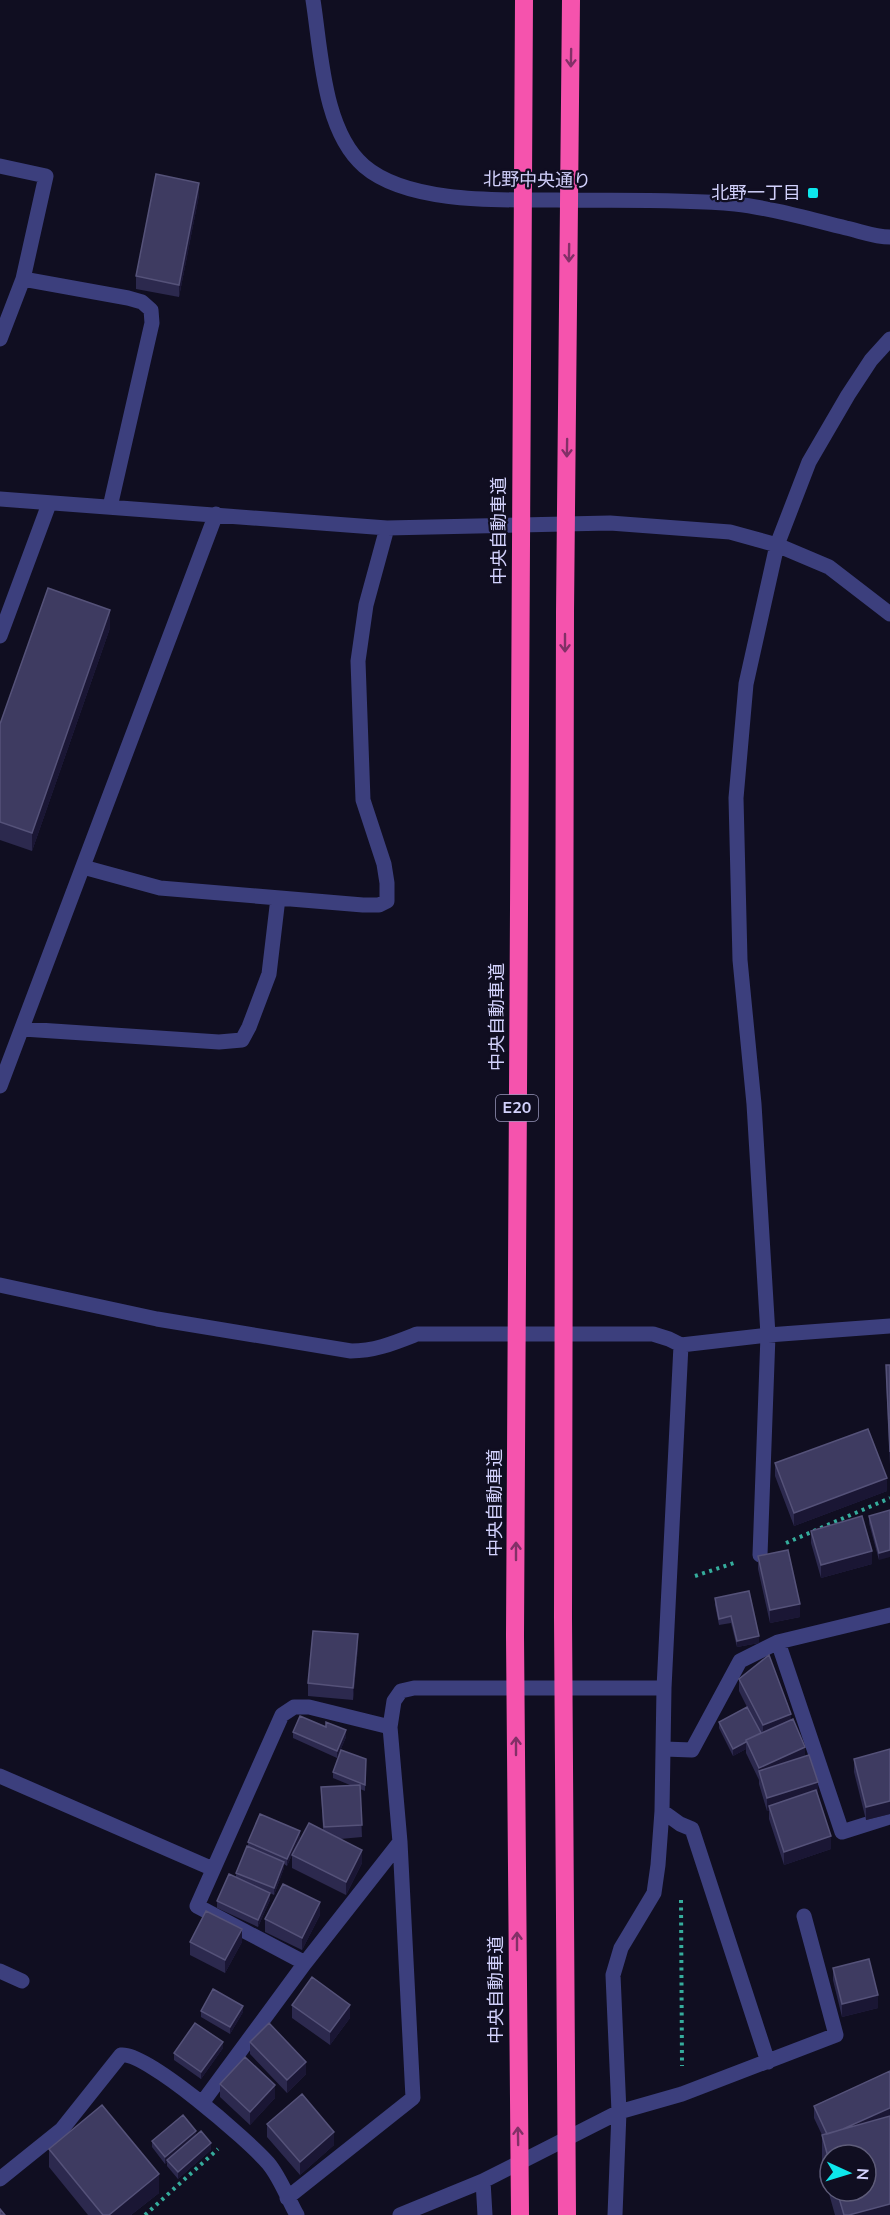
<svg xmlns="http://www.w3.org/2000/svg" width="890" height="2215" font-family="'Nunito Sans','Noto Sans JP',sans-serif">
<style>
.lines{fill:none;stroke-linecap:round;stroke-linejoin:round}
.path{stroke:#35ac9c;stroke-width:4;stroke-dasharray:3 4.5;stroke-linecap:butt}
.minor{stroke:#3c3f7d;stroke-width:15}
.highway-bridge{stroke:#f553ad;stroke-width:18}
.wall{fill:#2c294e;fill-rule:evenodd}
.shaded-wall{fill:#1a1634}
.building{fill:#3e3b61;stroke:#555279;stroke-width:1.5}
.oneway{stroke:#823067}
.poi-dot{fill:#0de7ec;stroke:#100e21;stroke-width:2}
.labels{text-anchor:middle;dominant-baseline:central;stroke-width:4.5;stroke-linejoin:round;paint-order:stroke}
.shield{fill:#100e21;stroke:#9896ba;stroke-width:1.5}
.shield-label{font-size:16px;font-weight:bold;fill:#d2d1fc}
.street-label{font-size:18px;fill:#d2d1fc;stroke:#100e21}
.poi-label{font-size:18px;fill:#d2d1fc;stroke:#100e21;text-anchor:end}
</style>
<rect width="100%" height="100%" fill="#100e21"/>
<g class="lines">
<!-- path -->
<path class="path" d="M786 1543 890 1498
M695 1576 737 1562
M681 1900 682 2066
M145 2215 218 2149"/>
<!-- minor -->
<path class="minor" d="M313 0C321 50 323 131 364 166 408 204 502 200 557 200 616 201 676 199 735 204 772 208 809 219 846 228 860 231 875 237 890 237
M0 166 46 176 23 279 0 339
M23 279 128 298 142 302 151 310 152 323 149 336 110 507
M0 499 387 528 610 523 730 532 777 545 829 567 890 614
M0 636 49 504
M83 867 160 888 363 905H379L387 901V883L384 864 363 800 358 661 366 605 387 528
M23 1029 219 1042 242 1040 249 1027 269 974 278 898
M0 1086 216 514
M0 1285 157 1319 351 1351C375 1351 394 1343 417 1334H653L669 1339 681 1345
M760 1555 768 1335 754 1104 740 960 736 798 746 684 777 545 809 462 848 395 871 360 890 339
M778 1642 842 1832 890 1817
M664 1749 692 1750 740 1661 778 1642 890 1615
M0 1776 213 1869
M662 1811 680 1824 692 1829 768 2062
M305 1963 197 1906 282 1715 294 1707H309L390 1727
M0 1971 22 1981
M202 2103 305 1963 400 1842
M0 2179 62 2129 121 2055C146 2051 249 2141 268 2163 280 2177 288 2199 297 2215
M483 2181 485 2215
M287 2198 413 2098 400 1842 390 1727 394 1701 401 1691 414 1688H664
M400 2215 483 2181 619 2112 682 2094 836 2035 804 1916
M615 2215 619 2112 613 1975 621 1948 654 1893 658 1865 662 1811 664 1688 681 1345 768 1335 890 1326"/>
<!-- highway-bridge -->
<path class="highway-bridge" d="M520 2215 515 1636 524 0
M567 2215 563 1617 565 612 571 0"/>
</g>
<!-- wall -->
<path class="wall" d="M199 195 179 297 136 289V276Z
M110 628 32 851 0 840V724Z
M886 1365H890V1465L886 1378Z
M775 1463 887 1491 794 1526 775 1476Z
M890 1510 879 1560 869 1523V1516Z
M811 1531 872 1564 821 1578 811 1543Z
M758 1556 800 1617 770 1623 758 1569Z
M715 1598 759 1643 737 1647 731 1623 719 1625 715 1605Z
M358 1647 353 1700 308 1696V1683Z
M739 1679 791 1720 805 1756 818 1795 831 1849 784 1865 769 1819V1811H767L759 1784V1780L746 1753V1749L733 1756 719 1728V1722L747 1707 739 1691Z
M326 1727 346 1737 337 1758 293 1738V1732Z
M890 1749V1814L866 1820 854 1772V1759Z
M366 1759 365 1791 360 1789 362 1837 340 1839 362 1863 346 1895 292 1868V1855L323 1830 321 1787 350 1785 333 1778V1772Z
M300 1837 287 1866 284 1864V1868L274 1895 270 1893V1900L258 1927 217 1908V1901L236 1878V1873L248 1847V1842Z
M320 1915 302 1950 265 1932V1919Z
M190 1942H242L225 1973 190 1955Z
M833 1968 878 2008 842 2017 833 1980Z
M292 2005 350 2018 330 2045 292 2018Z
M201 2011 243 2012 230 2034 201 2017Z
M250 2042 306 2074 287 2093 250 2054Z
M223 2048 201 2079 174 2060V2053Z
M220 2084 275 2098 250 2125 220 2097Z
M814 2106 890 2215H835L822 2169V2135L814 2118ZM830 2155 866 2191H830Z
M267 2124 334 2145 300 2175 267 2137Z
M196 2135 211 2150 178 2179 167 2166V2162L165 2164 152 2147V2141Z
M49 2149 159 2193 131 2215H88L49 2167Z"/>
<!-- shaded-wall -->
<path class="shaded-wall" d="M199 183V195L179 297V285Z
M110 610V628L32 851V833Z
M887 1478V1491L794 1526V1513Z
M890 1550V1557L879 1560V1553Z
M872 1551V1564L821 1578V1565Z
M800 1604V1617L770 1623V1610Z
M358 1634V1647L353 1700V1688Z
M759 1636V1643L737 1647V1641Z
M791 1714V1727L763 1738V1725Z
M346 1730V1737L337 1758V1751Z
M746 1742V1749L733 1756V1749Z
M805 1747V1760L759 1771V1781V1768Z
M818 1782V1795L769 1806V1811H767V1798Z
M890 1801V1814L866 1820V1807Z
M300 1831V1837L287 1866V1859Z
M831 1836V1849L784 1865V1852Z
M362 1850V1863L346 1895V1882Z
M284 1862V1868L274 1895V1888Z
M270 1893V1900L258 1927V1920Z
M320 1902V1915L302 1950V1938Z
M242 1929V1942L225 1973V1960Z
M878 1995V2008L842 2017V2004Z
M350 2005V2018L330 2045V2032Z
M243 2006V2012L230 2034V2027Z
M223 2042V2048L201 2079V2072Z
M306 2062V2074L287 2093V2080Z
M275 2085V2098L250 2125V2112Z
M890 2108V2121L828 2136Z
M196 2131V2138L167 2160V2162L165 2164V2157Z
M334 2132V2145L300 2175V2162Z
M211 2143V2150L178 2179V2172Z
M159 2174V2193L131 2215H109Z
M890 2204V2215H849Z"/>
<!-- building -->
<path class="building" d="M156 174 199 183 179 285 136 276Z
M48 588 110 610 32 833 0 822V724Z
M886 1365H890V1452Z
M868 1429 887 1478 794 1513 775 1463Z
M890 1510V1550L879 1553 869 1516Z
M862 1516 872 1551 821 1565 811 1531Z
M788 1550 800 1604 770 1610 758 1556Z
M749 1591 759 1636 737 1641 731 1616 719 1619 715 1598Z
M313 1631 358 1634 353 1688 308 1683Z
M769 1655 791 1714 763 1725 739 1679Z
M747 1707 761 1733 746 1740V1742L733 1749 719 1722Z
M300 1716 326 1727V1722L346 1730 337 1751 293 1732Z
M793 1719 805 1747 759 1768 746 1740Z
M890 1749V1801L866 1807 854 1759Z
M341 1750 366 1759 365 1785 333 1772Z
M809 1755 818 1782 767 1798 759 1771Z
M360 1785 362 1825 324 1827 321 1787Z
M816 1790 831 1836 784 1852 769 1806Z
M260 1814 300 1831 287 1859 248 1842Z
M309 1823 362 1850 346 1882 292 1855Z
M247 1846 284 1862 274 1888 236 1873Z
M229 1874 270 1893 258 1920 217 1901Z
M283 1884 320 1902 302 1938 265 1919Z
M206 1911 242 1929 225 1960 190 1942Z
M869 1959 878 1995 842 2004 833 1968Z
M312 1977 350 2005 330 2032 292 2005Z
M213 1989 243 2006 230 2027 201 2011Z
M195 2023 223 2042 201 2072 174 2053Z
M269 2023 306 2062 287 2080 250 2042Z
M245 2057 275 2085 250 2112 220 2084Z
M890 2071V2108L843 2129 827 2134 814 2106Z
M302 2094 334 2132 300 2162 267 2124Z
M102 2105 159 2174 109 2215H103L49 2149Z
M183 2115 196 2131 165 2157 152 2141Z
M890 2116V2204L849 2215H844L837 2191H866V2155H830V2164L822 2135Z
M201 2131 211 2143 178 2172 167 2160Z
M0 2209 5 2215H0Z"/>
<!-- one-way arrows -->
<defs><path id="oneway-shaft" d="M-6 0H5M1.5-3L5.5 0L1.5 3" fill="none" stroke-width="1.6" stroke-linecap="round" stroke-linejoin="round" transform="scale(1.5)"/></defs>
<g class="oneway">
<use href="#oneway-shaft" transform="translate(571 58) rotate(91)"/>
<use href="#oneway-shaft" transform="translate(569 253) rotate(91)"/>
<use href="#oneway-shaft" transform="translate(567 448) rotate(91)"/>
<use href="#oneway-shaft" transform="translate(565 643) rotate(90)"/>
<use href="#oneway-shaft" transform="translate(516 1551) rotate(-90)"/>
<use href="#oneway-shaft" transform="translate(516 1746) rotate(-90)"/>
<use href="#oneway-shaft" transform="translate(517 1941) rotate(-90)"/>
<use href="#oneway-shaft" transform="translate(518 2136) rotate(-91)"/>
</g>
<!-- markers -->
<rect class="poi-dot" x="807" y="187" width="12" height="12" rx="3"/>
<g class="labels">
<!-- shield labels -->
<rect class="shield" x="496" y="1095" width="42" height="26" rx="4.5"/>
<g class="shield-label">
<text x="517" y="1108">E20</text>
</g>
<!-- street labels -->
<g class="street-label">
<text transform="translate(537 180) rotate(1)">北野中央通り</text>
<text transform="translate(499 531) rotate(-90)">中央自動車道</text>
<text transform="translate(497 1017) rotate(-90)">中央自動車道</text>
<text transform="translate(495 1503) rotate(-90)">中央自動車道</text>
<text transform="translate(496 1990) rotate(-90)">中央自動車道</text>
</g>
<!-- poi labels -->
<g class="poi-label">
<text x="801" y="193">北野一丁目</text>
</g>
</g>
<!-- north arrow -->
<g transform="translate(848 2173) rotate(94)"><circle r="28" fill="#100e21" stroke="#5e5c79" stroke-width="1.5"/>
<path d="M0-4.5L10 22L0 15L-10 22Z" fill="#0de7ec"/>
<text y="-9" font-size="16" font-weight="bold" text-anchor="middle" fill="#d2d1fc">N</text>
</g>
</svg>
